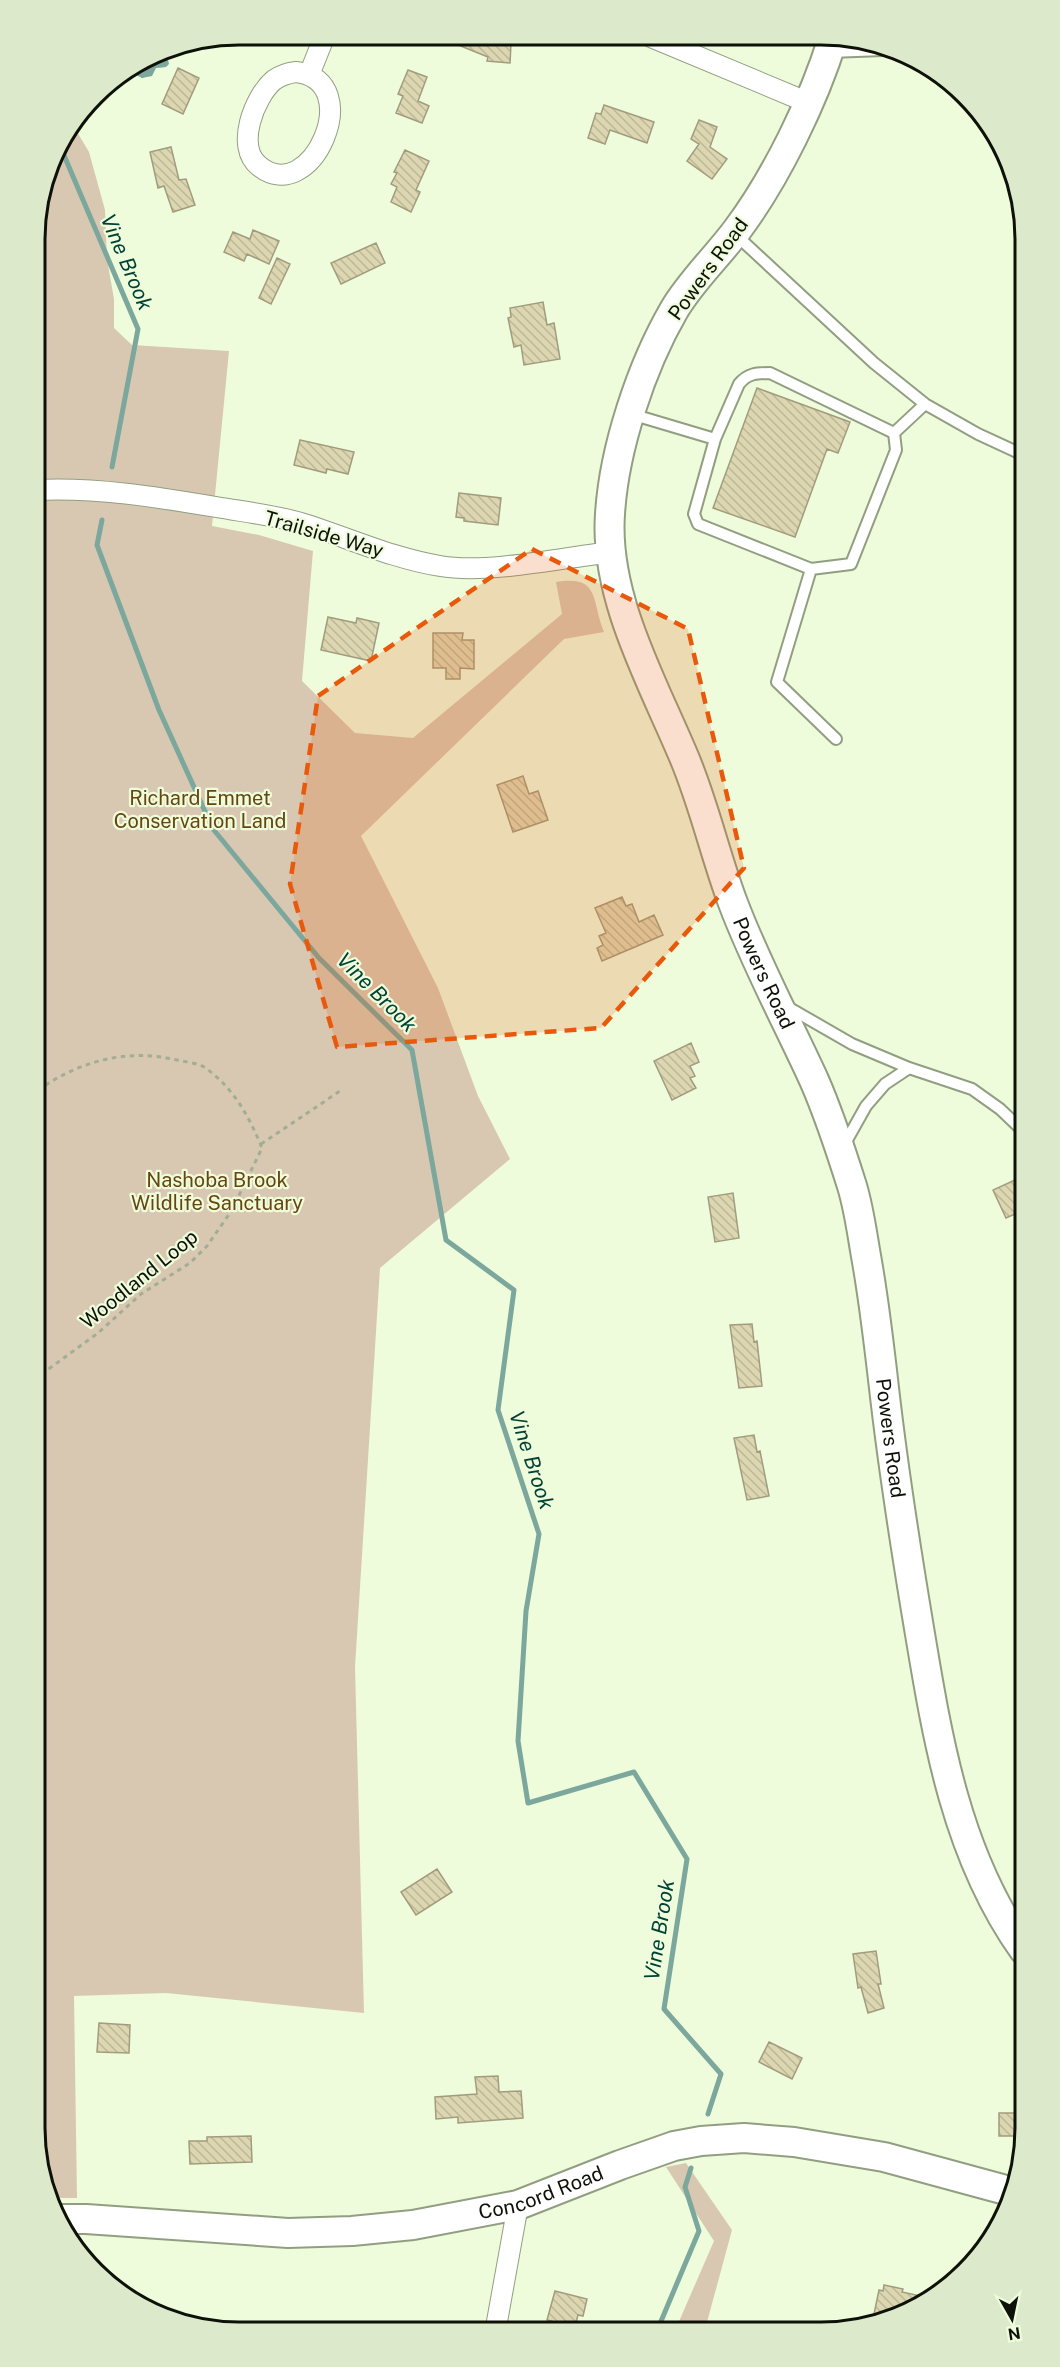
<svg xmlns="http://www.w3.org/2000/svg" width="1060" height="2367" font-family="'Public Sans',sans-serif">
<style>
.park{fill:#d8c8b2}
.water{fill:url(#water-ripples)}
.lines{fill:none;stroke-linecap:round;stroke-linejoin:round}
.stream{stroke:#7ba79c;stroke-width:5}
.building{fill:url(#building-back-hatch);stroke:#a19c7d;stroke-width:1.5}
.service-casing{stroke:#929e81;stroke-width:14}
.minor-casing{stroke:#929e81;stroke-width:22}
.secondary-casing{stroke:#929e81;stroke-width:32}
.path{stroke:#a3ad95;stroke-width:3;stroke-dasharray:4.5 4.5;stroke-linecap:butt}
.service{stroke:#fff;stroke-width:10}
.minor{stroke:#fff;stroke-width:20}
.secondary{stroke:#fff;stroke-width:28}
.marked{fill:#e8590c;fill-opacity:0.2;stroke:#e8590c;stroke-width:4.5;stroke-dasharray:12 8;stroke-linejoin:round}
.labels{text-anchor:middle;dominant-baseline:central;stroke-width:4.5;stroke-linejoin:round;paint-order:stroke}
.street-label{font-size:20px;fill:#0d1107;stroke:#eefcdc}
.park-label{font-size:20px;fill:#66450f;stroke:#eefcdc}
.water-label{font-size:21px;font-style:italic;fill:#004236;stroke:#eefcdc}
.rim{fill:none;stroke:#0d1107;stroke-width:3}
</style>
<defs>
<pattern id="water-ripples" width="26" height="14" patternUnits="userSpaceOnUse" patternTransform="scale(1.5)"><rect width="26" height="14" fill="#7ba79c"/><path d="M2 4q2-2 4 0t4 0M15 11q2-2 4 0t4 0" fill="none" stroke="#63877d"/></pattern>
<pattern id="building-back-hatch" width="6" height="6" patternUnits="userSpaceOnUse" patternTransform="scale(1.5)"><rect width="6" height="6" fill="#ddd7b1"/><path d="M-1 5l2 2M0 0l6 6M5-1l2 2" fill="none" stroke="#bcb897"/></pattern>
</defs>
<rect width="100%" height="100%" fill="#eefcdc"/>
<!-- park -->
<path class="park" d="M73 125 89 152 105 210 107 259 114 299V328L132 345 229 351 212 526 259 535 313 551 302 681 355 733 413 738 562 614 556 582C601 575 591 601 604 632L564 639 361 836 438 988 478 1096 510 1159 380 1268 355 1667 364 2013 166 1993 74 1996 77 2198H49L42 2181 35 225 56 148Z
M686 2163 732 2230 706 2326H677L714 2241 666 2167Z"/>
<!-- water -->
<path class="water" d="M161 50 167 55 169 64 166 67 156 68 152 76 142 78 130 72V69Z"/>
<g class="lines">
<!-- stream -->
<path class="stream" d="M57 147 63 153 138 329 112 467
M102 520 97 545 159 710 213 829 319 958 412 1050 446 1240 514 1290 498 1410 539 1534 526 1611 518 1741 528 1803 634 1772 687 1859 664 2009 721 2074 708 2114
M659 2326 699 2231 685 2187 691 2168"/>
</g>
<!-- building -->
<path class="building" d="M452 39 511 44 510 63 487 61 488 57 451 42Z
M178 68 199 78 183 114 162 104Z
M408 70 427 77 418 101 429 106 422 123 396 113 403 96 398 94Z
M604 105 654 122 647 143 610 130 605 144 588 138 596 113 601 114Z
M699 120 717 127 710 147 727 159 712 179 687 161 699 144 691 139Z
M171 147 179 180 186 179 195 205 173 212 164 186 158 188 150 152Z
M405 150 429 161 416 190 420 192 411 212 391 202 397 187 391 184 397 173 394 172Z
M253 230 279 241 269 264 247 254 244 261 224 252 233 232 250 239Z
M376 243 385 263 341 284 331 263Z
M277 258 290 264 271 304 259 298Z
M543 302 547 325 554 323 560 359 524 365 521 345 514 347 508 318 511 317 510 308Z
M757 388 850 422 838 453 827 449 795 537 713 508Z
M300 440 354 452 348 474 327 469 326 473 294 465Z
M459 493 501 498 498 525 464 521V518L456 517Z
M328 617 356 623 357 618 379 623 371 661 321 650Z
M433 633H463L462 640H474V669L460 668V679H446V668H433Z
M523 776 529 794 538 791 548 820 513 832 497 785Z
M622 897 626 906 632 904 639 922 654 915 663 935 602 961 597 948 603 945 599 936 606 933 595 908Z
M691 1043 699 1062 690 1066 695 1076 690 1078 696 1088 672 1100 654 1061Z
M1017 1179 1022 1189V1211L1006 1218 993 1190Z
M733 1193 739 1238 715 1242 708 1197Z
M752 1324 754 1342 757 1341 762 1386 739 1388 730 1325Z
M754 1435 757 1452 760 1451 769 1496 747 1500 734 1438Z
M437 1869 452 1892 416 1915 401 1892Z
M876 1951 881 1984H878L884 2008 868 2013 861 1987 858 1988 853 1954Z
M99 2023 130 2025 129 2053 97 2052Z
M769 2042 802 2058 792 2079 759 2062Z
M498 2076 499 2092 521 2091 523 2118 458 2123V2117L436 2119 435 2097 477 2094 475 2077Z
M999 2113H1025V2136H999Z
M251 2136 252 2162 190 2164 189 2141H207V2137Z
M884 2285 903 2289 902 2292 934 2299 891 2318 874 2314 879 2290 883 2291Z
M555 2291 587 2299 583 2316 578 2315 575 2327H551L552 2321 547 2320Z"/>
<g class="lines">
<defs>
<path id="service" d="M830 52 883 50
M736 235 874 363 925 404 978 434 1019 453
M631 414 715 439 694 514 698 524 811 569 777 682 836 739
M715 439 739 384C748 373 757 373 770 373L894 433 925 404
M811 569 851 564 896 450 894 433
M786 1006 852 1044 909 1068 885 1084 866 1106 843 1147
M909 1068 972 1089 1000 1109 1022 1130"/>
<path id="minor" d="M651 37 809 103
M296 72C368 80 311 209 259 166 235 147 254 97 274 80 281 75 288 73 296 72Z
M309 75 325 35
M36 490C95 487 157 497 216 507 245 512 273 515 301 523 347 537 391 558 440 566 488 574 561 558 611 552
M496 2327 518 2205"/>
<g id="secondary">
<path id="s1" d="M833 38C814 100 776 178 737 230 717 257 691 281 674 310 641 367 614 449 610 514 604 597 653 683 684 757 704 804 715 855 733 903 756 964 787 1021 814 1080 829 1114 841 1151 852 1186 859 1209 862 1233 866 1256 874 1300 879 1344 884 1388 893 1467 905 1544 918 1622 937 1736 955 1853 1024 1950"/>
<path id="s2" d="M57 2219H86L288 2233 352 2231 413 2225 518 2205 620 2165 674 2146 701 2141 744 2138 794 2142 884 2157 1013 2192"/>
</g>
</defs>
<!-- service casing -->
<use href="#service" class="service-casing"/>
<!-- minor casing -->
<use href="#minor" class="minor-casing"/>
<!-- secondary casing -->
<use href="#secondary" class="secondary-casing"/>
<!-- path -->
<path class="path" d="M38 1090C80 1061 127 1048 177 1060 186 1062 197 1063 204 1067 233 1087 249 1116 262 1148L232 1210 207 1246 190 1263 141 1294 98 1333 39 1376
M261 1144 340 1091"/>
<!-- service -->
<use href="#service" class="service"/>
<!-- minor -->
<use href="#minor" class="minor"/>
<!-- secondary -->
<use href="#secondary" class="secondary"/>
</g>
<!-- marked area -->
<path class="marked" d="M532 549 688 629 744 868 601 1028 337 1047 290 884 318 696Z"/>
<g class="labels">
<!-- street labels -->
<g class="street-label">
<text transform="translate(708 269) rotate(-54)">Powers Road</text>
<text transform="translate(324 534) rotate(16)">Trailside Way</text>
<text stroke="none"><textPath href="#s1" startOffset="1020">Powers Road</textPath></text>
<text transform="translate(139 1279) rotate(-39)">Woodland Loop</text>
<text stroke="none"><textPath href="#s1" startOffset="1506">Powers Road</textPath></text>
<text stroke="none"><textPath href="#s2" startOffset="489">Concord Road</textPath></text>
</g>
<!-- park labels -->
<g class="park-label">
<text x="200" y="798">Richard Emmet<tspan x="200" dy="23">Conservation Land</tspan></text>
<text x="217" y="1180">Nashoba Brook<tspan x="217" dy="23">Wildlife Sanctuary</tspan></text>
</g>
<!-- water labels -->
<g class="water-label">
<text transform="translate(127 262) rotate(67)">Vine Brook</text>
<text transform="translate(377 992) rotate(45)">Vine Brook</text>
<text transform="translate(532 1460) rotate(72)">Vine Brook</text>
<text transform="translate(659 1930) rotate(-81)">Vine Brook</text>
</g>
</g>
<!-- crop -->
<path d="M0 0H1060V2367H0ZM239 45H821A194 194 0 0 1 1015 239V2128A194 194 0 0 1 821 2322H239A194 194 0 0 1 45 2128V239A194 194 0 0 1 239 45Z" fill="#dce9cb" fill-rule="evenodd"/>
<path class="rim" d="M239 45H821A194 194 0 0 1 1015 239V2128A194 194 0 0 1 821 2322H239A194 194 0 0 1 45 2128V239A194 194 0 0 1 239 45Z"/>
<!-- north arrow -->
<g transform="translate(1012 2319) rotate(171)" stroke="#eefcdc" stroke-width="4.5" paint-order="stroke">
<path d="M0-4.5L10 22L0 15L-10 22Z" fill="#0d1107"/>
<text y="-9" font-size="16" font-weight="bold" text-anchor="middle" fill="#0d1107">N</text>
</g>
</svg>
